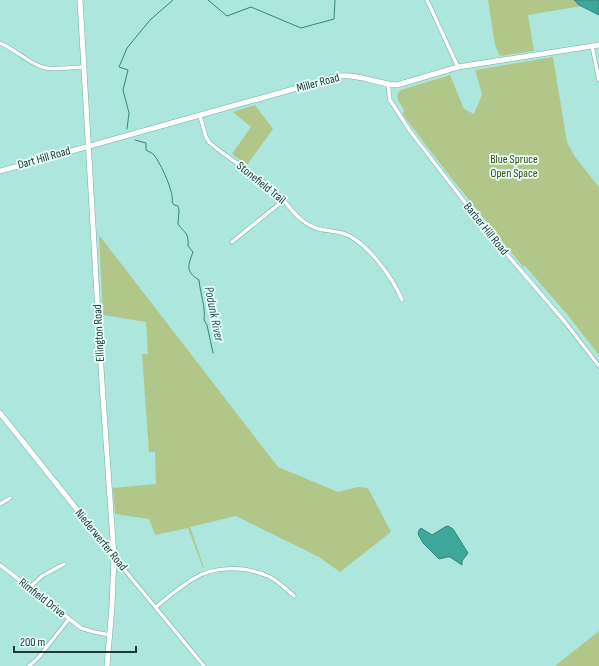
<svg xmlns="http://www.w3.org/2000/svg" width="599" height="666" font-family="'Sofia Sans Condensed',sans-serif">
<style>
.green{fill:#b1c78a}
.water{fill:#3fa69a;stroke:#36857c}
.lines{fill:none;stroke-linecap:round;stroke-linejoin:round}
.stream{stroke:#36857c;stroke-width:1}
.street-casing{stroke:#76ada5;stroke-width:4.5}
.secondary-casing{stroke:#76ada5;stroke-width:6}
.street{stroke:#fff;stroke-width:3.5}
.secondary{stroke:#fff;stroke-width:5}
.labels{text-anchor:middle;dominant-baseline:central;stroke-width:3.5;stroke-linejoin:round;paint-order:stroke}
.street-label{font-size:12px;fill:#213835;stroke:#e9fffb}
.park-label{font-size:12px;fill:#394b08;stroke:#e9fffb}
.water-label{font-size:13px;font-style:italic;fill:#1d5750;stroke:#e9fffb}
</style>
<rect width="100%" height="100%" fill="#ade6dd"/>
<!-- green -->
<path class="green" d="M488 0H599V3L528 15 534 51 500 56 495 45Z
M553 57 567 142 575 157 599 187V355L566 313 524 265V268L445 170 403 115 404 110C400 103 393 96 401 90L450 75 464 109 474 114 482 94 475 70Z
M255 105 273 129 247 165 232 154 251 127 233 112Z
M99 235 278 467 338 492 358 487 368 488 391 532 340 572 319 557 236 516 190 527 204 568H203L188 528 155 535 149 519 115 514 113 488 156 484 155 452H149L142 354H148L146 322 103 315Z
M599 631V666H555Z"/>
<!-- water -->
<path class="water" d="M574 0H599V15L579 5Z
M448 526 453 529 468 553 462 561V565L450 557H447L439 559 423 543 418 534 419 530 421 528 432 535 445 527Z"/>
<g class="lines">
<!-- stream -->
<path class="stream" d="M208 0 227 16 251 7 301 28 334 19 335 0
M127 129 129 113 123 90 128 70 119 67 127 48 150 20 173 0
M135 140 146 143V150C149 152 153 153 154 155 160 162 175 194 172 202L174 205 178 206 179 210 178 224C185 234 189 232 188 246L193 252C188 266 185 271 199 280 200 293 206 308 204 320L207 325 213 353"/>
<defs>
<path id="street" d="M427 0 458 67
M0 43C15 49 27 62 42 67 55 71 70 67 83 67
M592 46 599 80
M388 85 390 100 410 131 487 231 565 322 599 366
M200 116 206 137 209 142C229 160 255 173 275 191 285 200 292 213 302 220 316 232 326 229 342 233 366 240 393 278 402 300
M232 242 284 200
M0 504 10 498
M114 557 204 666
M0 565 81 628 94 632 110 635
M29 588 42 576 64 564
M156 607C168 597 180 587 193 579 215 565 246 566 270 577 279 582 286 589 294 596
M29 666 38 658 69 619"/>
<path id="secondary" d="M80 0 102 383 114 556 112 606 107 666
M0 171 340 76C360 74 378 84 397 85L458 67 599 45
M0 413 114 556"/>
</defs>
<!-- street casing -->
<use href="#street" class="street-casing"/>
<!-- secondary casing -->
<use href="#secondary" class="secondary-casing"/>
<!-- street -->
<use href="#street" class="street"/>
<!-- secondary -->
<use href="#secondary" class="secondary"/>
</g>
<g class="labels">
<!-- street labels -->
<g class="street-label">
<text transform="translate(318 83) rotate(-15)">Miller Road</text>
<text transform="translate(44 158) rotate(-16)">Dart Hill Road</text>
<text transform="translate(261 183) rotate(39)">Stonefield Trail</text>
<text transform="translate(486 229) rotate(51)">Barber Hill Road</text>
<text transform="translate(99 333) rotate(-93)">Ellington Road</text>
<text transform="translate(101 540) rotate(51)">Niederwerfer Road</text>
<text transform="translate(42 598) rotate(38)">Rimfield Drive</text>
</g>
<!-- park labels -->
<g class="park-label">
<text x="514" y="159">Blue Spruce<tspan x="514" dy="14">Open Space</tspan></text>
</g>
<!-- water labels -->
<g class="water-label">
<text transform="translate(214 314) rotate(79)">Podunk River</text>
</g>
</g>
<!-- scale -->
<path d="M14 646v6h122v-6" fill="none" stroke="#213835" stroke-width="2"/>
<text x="20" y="646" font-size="12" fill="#213835" stroke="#e9fffb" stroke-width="3" paint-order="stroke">200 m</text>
</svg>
